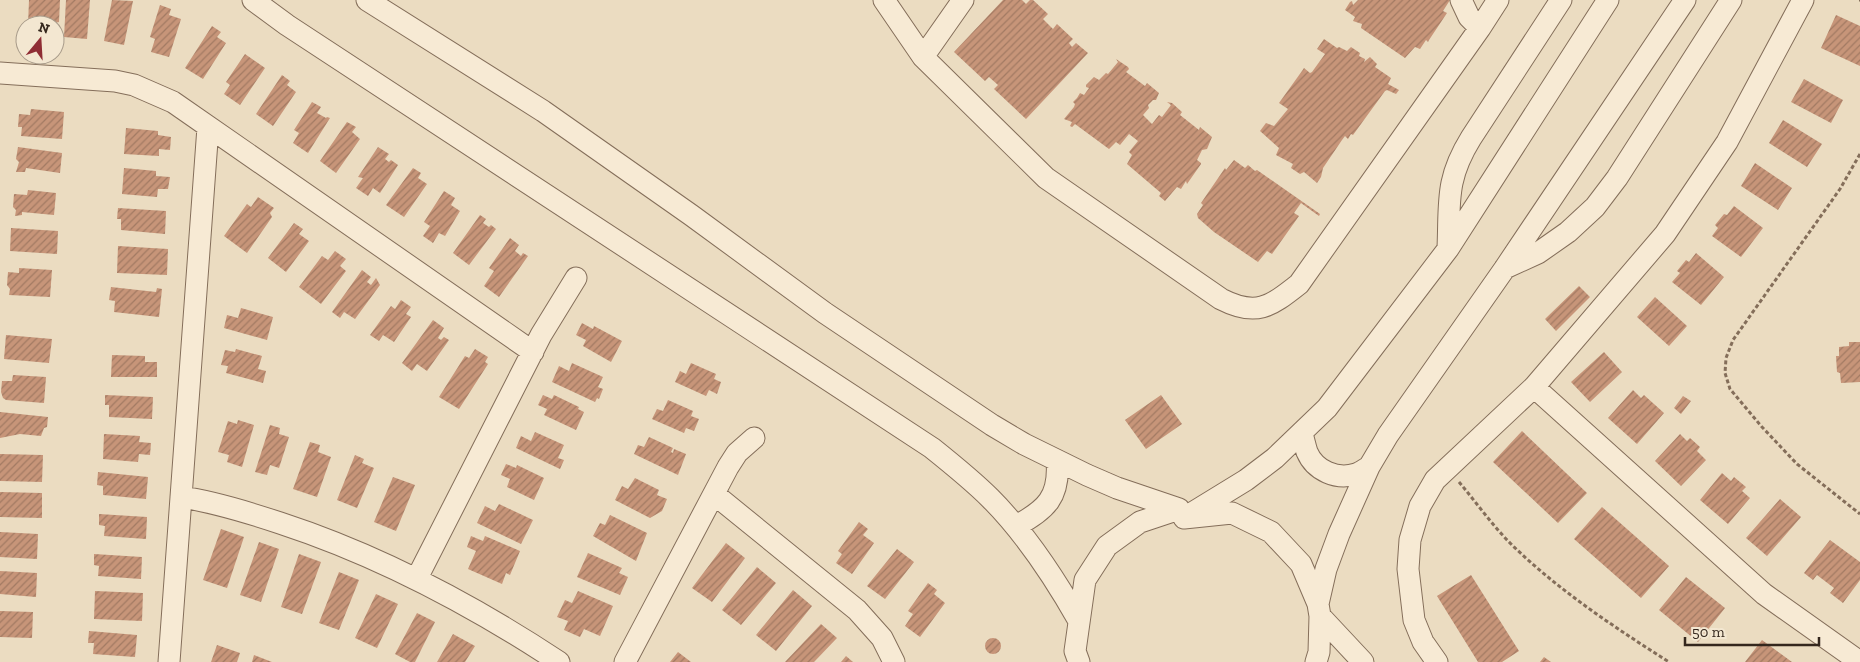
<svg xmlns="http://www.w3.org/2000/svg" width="1860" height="662" font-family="'Zilla Slab',serif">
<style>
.building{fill:url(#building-hatch)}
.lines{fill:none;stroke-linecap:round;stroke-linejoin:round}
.minor-casing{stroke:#846e5a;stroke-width:23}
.path{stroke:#846e5a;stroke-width:3;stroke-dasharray:4 2.5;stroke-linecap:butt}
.minor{stroke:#f7ead4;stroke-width:21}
</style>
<defs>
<pattern id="building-hatch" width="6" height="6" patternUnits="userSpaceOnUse" patternTransform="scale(1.25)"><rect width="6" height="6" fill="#c79579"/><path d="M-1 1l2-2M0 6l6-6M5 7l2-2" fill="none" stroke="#a27a63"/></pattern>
</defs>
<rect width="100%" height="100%" fill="#ebdcc1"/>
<!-- building -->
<path class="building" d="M29 0H60L59 22 55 23V25H28Z
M66 0H90L87 39 64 37Z
M112 0 133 1 124 45 104 41Z
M1003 0H1022L1026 4 1030 0H1033L1048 14 1043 19 1053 29 1057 24 1073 39 1069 43 1072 47 1076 43 1088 53 1026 119 994 89 998 85 989 77 985 81 954 52Z
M1358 0H1450L1443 11 1447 13 1429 40 1428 42 1426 40 1420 49 1415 47 1405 58 1361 28 1362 24 1353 21 1355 17 1345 10 1350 2 1352 1 1353 5Z
M160 5 171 9 169 15 181 19 169 57 151 52 155 39 150 37Z
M1836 15 1860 26V66L1821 48Z
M212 26 221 32 217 37 226 43 203 79 185 68Z
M1324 39 1337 48 1339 47 1347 51 1351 47 1360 53 1359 56 1365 59 1364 62 1370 57 1377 64 1375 67 1391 78 1388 84 1399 90 1396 94 1387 90 1385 91 1353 135 1351 134 1348 139 1345 136 1342 140 1323 168 1321 177 1317 183 1304 172 1300 174 1291 168 1293 164 1276 155 1279 148 1260 131 1266 123 1274 126 1288 109 1279 103 1302 71 1304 68 1310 73 1312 72 1325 54 1317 49Z
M245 54 265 68 240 105 224 94 230 85 226 82Z
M1116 59 1128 67 1129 69 1126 72 1145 86 1147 83 1159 93 1156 100H1153L1148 105 1149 108 1143 115 1152 124 1159 115 1162 117 1171 105 1167 102 1172 103 1182 112 1180 115 1199 130 1200 127 1212 137 1207 149 1202 150 1197 160 1201 163V164L1187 184 1186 181 1181 189 1177 187 1165 201 1159 196 1161 193 1127 164 1132 155 1129 152 1138 141 1129 134 1120 145 1116 142 1109 149 1075 124 1072 127 1070 126 1072 122 1064 119 1074 107 1075 104 1073 102 1077 98 1080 93 1084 95 1089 88 1086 87V85L1094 77 1099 80 1106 73 1108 74 1118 62Z
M282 75 290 81 287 85 296 92 273 126 256 114Z
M1804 79 1843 100 1831 123 1791 102Z
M312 102 321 107 317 113 326 118 327 117 330 118 308 153 293 143 299 133 294 130Z
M31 109 64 112 62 139 21 136 22 127H18L19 114 30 115Z
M1783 120 1822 144 1807 167 1769 143Z
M347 122 356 127 352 132 360 139 336 173 320 161Z
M126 128 158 131V135L171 137 170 150 159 149V156L124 154Z
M18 147 62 153 60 173 26 168 25 172H16L19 162 16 159Z
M378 147 389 154 385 159 389 162 391 160 398 165 380 193 373 188 368 196 356 188 363 178 358 177Z
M1234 160 1245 168 1248 165 1255 171 1257 170 1320 214 1319 216 1301 203 1294 213 1299 216 1272 254 1267 251 1258 262 1214 232 1198 218 1197 214 1203 205 1201 203 1225 168 1226 170Z
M1755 163 1792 188 1778 210 1741 186Z
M124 168 156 171V176L170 177 168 189H158L157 197 122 194Z
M413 168 421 173 418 178 427 184 404 217 386 205Z
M28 190 56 193 54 215 22 212V215L15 216 16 210 13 207 14 194 27 195Z
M444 191 455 198 451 205 460 211 445 236 439 233 433 243 423 236 430 226 424 222Z
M258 197 274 208 270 213 272 217 247 253 224 236 247 204 251 207Z
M1734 206 1763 228 1741 257 1712 236 1718 228 1715 225 1724 214 1727 215Z
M118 208 166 211 165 234 121 230V219H117Z
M480 215 486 219 483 223 489 227 491 225 496 229 469 265 453 253Z
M294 223 303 229 299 234 309 241 286 272 268 258Z
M11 228 58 231 57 254 10 251Z
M510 238 519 245 515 251 521 256 523 253 528 256 499 297 484 286 494 271 489 268Z
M118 246 168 249 167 275 117 273Z
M335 251 346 259 340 266 346 271 321 304 299 287 322 256 328 260Z
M1696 253 1724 277 1701 305 1672 282 1680 273 1677 271 1686 260 1689 262Z
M19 268 52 270 50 297 9 295 10 289 7 285 8 272 19 273Z
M362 270 371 277 367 282 371 285 376 278 380 285 355 319 344 312 340 318 332 312Z
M1579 286 1590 297 1556 331 1545 319Z
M111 287 156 292 157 288 162 289 159 317 114 312 115 301 109 300Z
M1655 297 1687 326 1669 346 1637 317Z
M401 300 411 307 406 314 411 317 394 342 383 335 379 341 370 335 391 306 395 309Z
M241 308 273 317 267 340 224 328 227 315 238 318Z
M433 320 444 328 438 338 441 340 444 337 449 340 427 371 417 364 412 371 402 363Z
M582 323 593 329 594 326 622 341 611 362 583 346 586 340 576 335Z
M6 335 52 339 49 363 4 359Z
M1849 342H1860V382L1841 383 1840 373 1837 372 1836 356H1839V347L1849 346Z
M236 349 262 356 258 369 266 371 263 383 226 373 228 366 221 365 225 350 235 352Z
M475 349 488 357 485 362 488 364 459 409 439 397 465 356 469 358Z
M1604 352 1622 372 1590 402 1571 382Z
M112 355 145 356V362H157V377H111Z
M572 363 603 377 598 387 603 389 599 399 597 398 595 402 552 382 559 366 569 371Z
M691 363 716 374 714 379 721 382 717 394 709 390 706 396 675 382 680 371 686 374Z
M13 375 46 377 44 403 6 400 3 398 1 392 2 381H12Z
M1633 390 1641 398 1644 395 1664 413 1637 444 1608 418Z
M105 395 153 397 152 419 109 417V405H105Z
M543 395 552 399 554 395 579 407 578 409 584 412 576 430 544 415 547 409 538 405Z
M1161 395 1182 424 1146 449 1125 420Z
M1683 396 1691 401 1681 414 1674 408Z
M668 400 693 411 691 416 699 419 694 431 686 428 684 433 652 419 657 409 663 411Z
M0 412 48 417 47 427 44 428 41 436 20 434 0 438Z
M238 420 254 425 242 467 227 462 229 455 218 452 228 421 237 424Z
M270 425 280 428 279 434 289 437 279 468 270 465 267 475 255 472Z
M1522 431 1587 493 1558 523 1493 462Z
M535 432 564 445 558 458 564 460 560 469 516 448 521 436 531 441Z
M104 434 140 436 139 442 151 443 150 455 139 454 138 462 103 459Z
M1680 434 1687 441 1690 438 1700 447 1697 451 1706 460 1681 486 1655 461Z
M649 437 673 448 671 452 673 453 674 449 686 454 678 475 634 454 638 445 644 447Z
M310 442 320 445 318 452 331 457 317 497 293 489Z
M0 454 43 455 42 482 0 481Z
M355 455 364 459 362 463 374 468 357 508 337 500Z
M506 464 516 468 517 465 544 478 534 500 507 487 510 479 501 475Z
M98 472 148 477 146 499 103 495V486L97 485Z
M1722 473 1731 481 1734 477 1746 487 1742 491 1750 498 1728 524 1700 500Z
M393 477 415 485 396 531 374 522Z
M635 478 659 490 657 495 667 499 662 511 650 518 615 500 622 486 628 489Z
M0 492 42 493V518L0 517Z
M1780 499 1801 517 1767 556 1746 538Z
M499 504 533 520 521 544 477 523 485 506 495 511Z
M1602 507 1669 566 1641 598 1574 539Z
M99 514 147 517 146 539 104 536 105 526 99 525Z
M610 515 647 533 636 561 593 536 600 523 605 525Z
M859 522 868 529 863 535 874 543 852 574 836 563 842 554 838 551Z
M221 529 244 537 227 588 203 580Z
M0 532 38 534 37 559 0 557Z
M471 536 483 541 485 536 520 551 510 575 506 573 502 584 468 569 476 551 467 547Z
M1830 540 1860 562V580L1843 603 1830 593 1834 588 1817 575 1813 580 1804 573Z
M259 542 279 549 261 602 240 595Z
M726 543 745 558 712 602 692 588Z
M897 549 914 562 885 599 867 586Z
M588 553 622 568 619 573 628 577 620 595 577 577Z
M94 554 142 557 141 579 98 576 99 566 94 565Z
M299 554 321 562 302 614 281 607Z
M757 567 776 583 741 625 722 610Z
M0 571 37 573 36 597 0 594Z
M339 572 359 580 339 630 319 623Z
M1471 575 1519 651 1502 662H1478L1437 596Z
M1686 577 1725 608 1698 642 1659 610Z
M928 583 937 590 934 594 945 603 920 637 905 626 913 614 908 611Z
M793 590 812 606 776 651 756 635Z
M95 591 143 593 142 621 94 619Z
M578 591 613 606 600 636 584 629 580 637 564 630 568 621 557 617 565 600 572 603Z
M376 594 398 604 377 648 355 638Z
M0 611 33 612 32 638 0 637Z
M417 613 435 622 415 662H410L395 654Z
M821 624 837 638 814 662H785Z
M89 631 137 635 135 657 93 654 94 643H88Z
M453 634 475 646 465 662H437Z
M985 646a8 8 0 1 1 16 0a8 8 0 1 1-16 0Z
M1762 640 1792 662H1745Z
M217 645 240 653 237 662H211Z
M678 652 691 662H670Z
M254 655 272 662H252Z
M846 656 853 662H841Z
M1544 657 1551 662H1540Z"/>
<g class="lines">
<defs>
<path id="minor" d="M253 0 287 25 932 448C952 464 972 480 990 498 1026 534 1054 577 1079 621
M367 0 543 111 691 215 825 313 992 425 1024 444 1087 475 1117 488 1179 509
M884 0 923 57 1046 178 1221 299C1256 317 1270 307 1299 284L1480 28 1498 0
M1461 0 1469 17 1480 28
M923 57 963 0
M0 73 115 81 134 85 173 102 533 352
M1448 248C1450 202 1445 180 1471 138L1561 0
M1505 268 1538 253 1568 232 1595 207 1617 178 1731 0
M1534 387 1764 594 1860 662
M1302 434C1304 440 1305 446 1307 452 1315 471 1337 480 1356 474 1360 473 1365 469 1369 467
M714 494 857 610 882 638 894 662
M181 497C215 502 247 512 280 523 381 556 471 604 559 662
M1184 518 1246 480 1275 458 1327 408 1448 249 1608 0
M1016 526C1046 510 1060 497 1057 461
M417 578 541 335 576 278
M1318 604 1326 569 1339 534 1369 467 1388 435 1505 268 1685 0
M1320 616 1363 662
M169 662 208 127
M625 662 728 467 737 453 754 438
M1079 662 1075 651 1085 580 1107 546 1140 522 1179 509 1184 518 1232 513 1271 532 1301 564 1318 604 1320 616 1319 652 1316 662
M1437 662 1423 642 1414 620 1408 569 1410 540 1420 506 1435 480 1534 387 1665 234 1727 142 1803 0"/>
</defs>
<!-- minor casing -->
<use href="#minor" class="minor-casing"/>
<!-- path -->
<path class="path" d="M1859 0H1860
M1860 154 1840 189 1733 340 1726 358 1725 373 1730 389 1762 427 1797 464 1860 514
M1459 482C1476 502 1492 525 1511 544 1558 590 1614 627 1669 662"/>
<!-- minor -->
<use href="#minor" class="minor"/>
</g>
<!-- north arrow -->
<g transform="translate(40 40) rotate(18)"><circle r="24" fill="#f3e7d1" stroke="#a79a89"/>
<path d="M0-4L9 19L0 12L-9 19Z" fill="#8f2d34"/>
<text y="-8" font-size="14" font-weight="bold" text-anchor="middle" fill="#34271d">N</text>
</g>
<!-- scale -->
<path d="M1685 637v8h134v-8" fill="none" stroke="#34271d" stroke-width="2.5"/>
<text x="1692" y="637" font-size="15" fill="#34271d" stroke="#f3e7d1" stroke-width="4" paint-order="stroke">50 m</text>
</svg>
